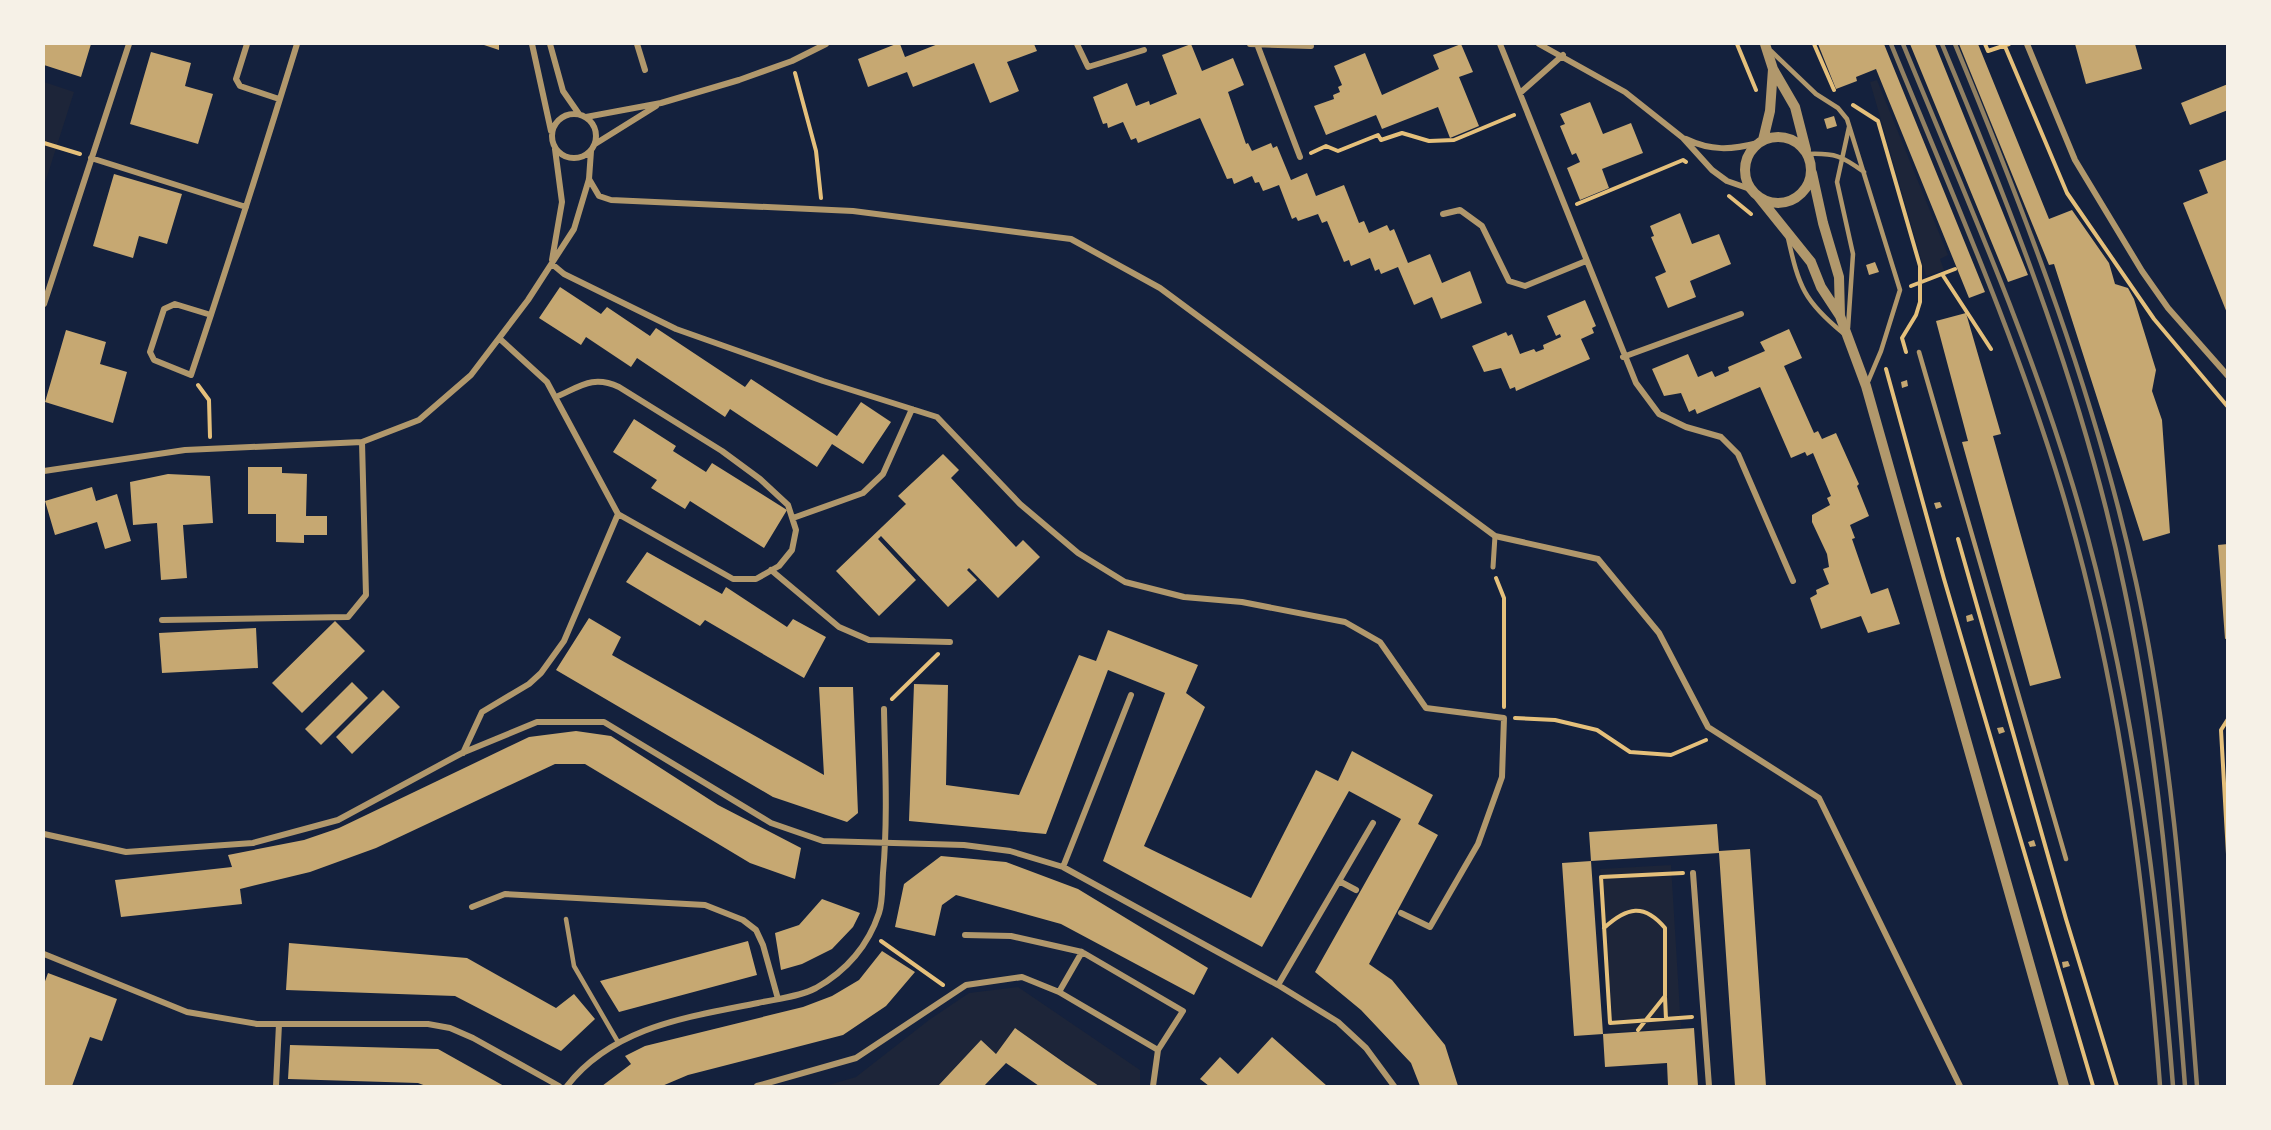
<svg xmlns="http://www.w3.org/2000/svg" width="2271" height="1130" font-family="'Fira Sans Condensed',sans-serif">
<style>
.green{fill:#1d2539}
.building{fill:#c6a872}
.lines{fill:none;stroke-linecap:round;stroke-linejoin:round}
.path{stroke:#e5c07b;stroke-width:4}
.service{stroke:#b1986c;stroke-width:4.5}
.pedestrian{stroke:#b1986c;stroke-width:5}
.minor{stroke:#b1986c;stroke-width:6}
.tertiary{stroke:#b1986c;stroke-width:10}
.rail{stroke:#918062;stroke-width:4.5}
</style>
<rect width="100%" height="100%" fill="#14213d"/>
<!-- green -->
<path class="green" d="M1877 80 1948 255 1940 259 1944 270 1926 276 1870 82Z
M44 82 74 92 44 186Z
M1671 865 1681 1028 1610 1032 1600 869Z
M1018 987 1140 1070V1086H1099L1015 1028 996 1054 981 1040 938 1086H825L856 1077 929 1020 969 993Z"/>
<!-- building -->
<path class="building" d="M44 44H91L81 77 44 65Z
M481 44H499V50Z
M896 44H900L905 57 938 44H1034L1037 51 1007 62 1019 91 990 103 974 63 913 87 907 72 868 87 858 59Z
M1191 44 1202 71 1233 58 1244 85 1228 92 1246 144 1248 143 1252 151 1271 143 1273 148 1277 146 1291 180 1307 173 1316 196 1344 185 1359 223 1364 221 1369 233 1387 225 1390 231 1394 229 1408 263 1430 254 1442 283 1470 271 1482 303 1441 319 1432 297 1414 305 1398 267 1381 274 1379 269 1375 271 1370 258 1351 266 1349 260 1344 262 1327 221 1322 223 1318 214 1298 221 1296 217 1292 219 1279 185 1263 191 1259 182 1255 183 1252 176 1234 184 1232 178 1227 179 1200 118 1138 143 1136 138 1131 140 1123 122 1108 128 1107 123 1103 124 1093 97 1127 83 1136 106 1149 101 1150 105 1177 94 1162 55Z
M1461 44 1473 72 1459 77 1479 126 1450 138 1438 107 1382 129 1376 115 1326 135 1314 106 1334 99 1333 95 1340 92 1338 87 1342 85 1334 66 1365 53 1382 95 1439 69 1433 55Z
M1818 44H1884L1985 292 1969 298 1876 69 1856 77 1857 81 1836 89Z
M1910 44H1935L2028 275 2008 282Z
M1959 44H1978L2049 219 2072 210 2109 263 2115 284 2128 288 2134 299 2156 370 2152 391 2162 420 2170 533 2143 541 2054 264 2049 265Z
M2075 44H2135L2142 69 2086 84Z
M151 52 191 63 185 86 213 94 198 144 130 124Z
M2228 84V110L2190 125 2181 103Z
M1590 102 1603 134 1631 123 1643 153 1602 169 1609 188 1580 200 1567 168 1580 162 1576 153 1572 155 1560 126 1565 124 1560 114Z
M1834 116 1837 126 1827 129 1824 119Z
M2228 159V313H2227L2183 203 2208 193 2199 170Z
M114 174 182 194 167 244 139 236 133 258 93 246Z
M1680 213 1692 244 1719 234 1731 264 1690 281 1696 297 1668 308 1655 277 1666 272 1651 237 1654 236 1650 226Z
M1875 262 1879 272 1869 275 1866 265Z
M560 287 601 314 607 307 650 336 656 328 745 387 751 379 837 436 861 402 891 422 863 464 832 444 817 467 730 409 725 417 637 358 631 367 586 337 581 345 539 318Z
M1585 300 1596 326 1592 328 1594 333 1581 339 1590 359 1516 391 1515 387 1510 389 1501 368 1484 372 1472 346 1506 332 1508 336 1512 334 1520 354 1534 349 1536 352 1544 349 1543 345 1561 337 1560 334 1556 336 1547 316Z
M1966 313 2001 434 1993 436 2061 678 2030 686 1962 442 1968 441 1936 321Z
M1789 329 1802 358 1784 366 1814 433 1818 431 1822 439 1836 433 1859 484 1857 486 1869 516 1850 525 1855 538 1852 539 1871 594 1888 588 1900 624 1868 633 1861 616 1821 629 1810 598 1817 594 1816 590 1829 584 1823 569 1829 567 1827 554 1812 522V515L1830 505 1827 498 1831 496 1813 453 1807 456 1805 452 1791 458 1760 387 1697 414 1695 409 1689 412 1681 393 1664 396 1652 369 1688 354 1698 377 1712 371 1715 377 1729 371 1728 367 1765 351 1760 342Z
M66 330 106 342 100 364 127 372 113 423 45 402Z
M1907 380 1908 386 1902 388 1901 382Z
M634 419 676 446 673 451 706 472 712 463 787 510 764 548 690 501 685 509 651 488 657 480 613 452Z
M943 454 959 470 951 478 1016 547 1023 540 1040 557 998 598 969 568 967 570 977 580 948 607 881 536 878 539 916 580 879 616 836 571 906 504 898 496Z
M248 467H282V473L307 474 306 516H327V535H304V543L276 542V514H248Z
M168 474 210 476 213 523 183 525 187 578 161 580 157 523 133 525 130 482Z
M92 487 96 501 117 494 131 541 105 549 97 522 55 535 45 501Z
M1940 502 1942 507 1936 509 1934 503Z
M2228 544V638L2225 639 2218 545Z
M647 552 722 594 726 587 787 627 793 619 826 637 804 678 705 620 700 626 626 582Z
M1972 614 1974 620 1967 622 1966 616Z
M589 618 621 637 612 655 824 775 819 687H853L858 813 847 822 773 797 556 670Z
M335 621 365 651 302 713 272 683Z
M256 628 258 668 162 673 159 633Z
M1108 630 1198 665 1186 693 1205 707 1144 846 1251 898 1316 770 1338 781 1352 751 1433 795 1418 824 1438 835 1369 964 1392 980 1445 1045 1458 1086H1420L1411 1063 1361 1010 1315 972 1401 819 1349 791 1262 947 1103 861 1165 693 1108 670 1046 834 909 821 914 684 948 685 946 785 1019 795 1079 655 1096 661Z
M352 682 368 698 321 745 305 729Z
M383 690 400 707 352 754 336 737Z
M2003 727 2005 732 1999 734 1997 728Z
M576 731 611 736 718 805 801 848 795 879 750 863 585 764H555L376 848 310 872 240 889 242 904 121 917 115 880 232 867 228 855 304 840 339 828 529 737Z
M1717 824 1719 851 1750 849 1766 1086H1735L1719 853 1591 861 1589 832Z
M2034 840 2036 846 2030 847 2028 842Z
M941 856 1006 862 1078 889 1208 968 1194 995 1061 924 956 895 942 905 935 936 895 927 904 884Z
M1591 861 1603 1034 1574 1036 1562 863Z
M822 899 860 913 853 927 832 949 802 964 781 970 775 933 799 925Z
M748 941 757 975 619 1012 600 981Z
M289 943 467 958 556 1008 574 994 595 1019 561 1051 455 996 286 990Z
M882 951 915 972 886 1006 843 1035 688 1075 662 1086H602L631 1064 625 1056 645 1046 803 1007 832 996 859 980Z
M2068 961 2070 966 2063 968 2062 962Z
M48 973 117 999 102 1041 90 1037 72 1086H44V984Z
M1015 1028 1066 1064 1099 1086H1039L1006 1063 984 1086H938L981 1040 996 1054Z
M1694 1028 1698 1086H1668L1667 1063 1605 1067 1603 1034Z
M1272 1037 1327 1086H1209L1200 1079 1220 1057 1238 1074Z
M290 1045 438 1049 504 1086H426L418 1083 288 1079Z"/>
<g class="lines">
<!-- path -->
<path class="path" d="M1737 44 1756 90
M1814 44 1834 90
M1985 44 1988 51 2009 44
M2004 44 2067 193 2154 319 2228 407
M795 73 816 151 821 198
M1853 105 1878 121 1920 266V302L1916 315 1902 338 1906 352
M44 143 80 154
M1311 153 1326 146 1338 151 1378 135 1381 140 1402 133 1429 141 1454 140 1514 115
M1729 196 1751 214
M1577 204 1683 160 1686 162
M1942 274 1991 349
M1911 286 1955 269
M1886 369 1944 579 2093 1086
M198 385 209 400 210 437
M1958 539 2066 919 2117 1086
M1496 578 1504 598V707
M892 699 938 654
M1515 718 1555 720 1597 730 1630 752 1671 755 1706 740
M2228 719 2221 730 2228 854
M1683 873 1601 877 1610 1023 1692 1017
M1604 928C1627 907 1644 903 1665 928V996L1638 1030
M881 941 943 985
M1665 997 1666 1019"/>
<!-- service -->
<path class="service" d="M1771 51 1816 94 1838 108 1847 119 1900 290 1881 351 1867 384
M1808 154C1835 153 1842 156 1864 172
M1788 238C1799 287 1804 301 1843 333
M1848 328 1853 254 1837 182 1849 127
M1919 352 2066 859
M566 919 574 966 618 1042"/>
<!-- pedestrian -->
<path class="pedestrian" d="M1493 567 1495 536"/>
<!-- minor -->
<path class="minor" d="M247 44 236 79 240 86 279 99
M532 44 551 131
M550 44 563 91 579 114
M637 44 645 70
M1077 44 1088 67 1144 50
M1250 44 1311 46
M1257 44 1300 157
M1500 44 1636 383 1659 414 1686 427 1721 437 1738 454 1793 581
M1539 44 1625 92 1683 138 1712 170 1727 181 1750 189
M2027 44 2075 160 2142 271 2168 308 2228 376
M1520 93 1563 55
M552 136a22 22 0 1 1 44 0a22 22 0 1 1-44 0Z
M586 117 661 103 739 80 792 61 826 44
M1686 139C1711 151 1731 150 1758 143
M595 144 656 106
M91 158 246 207
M589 179 599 196 611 200 853 211 1071 239 1160 288 1495 536 1598 559 1659 633 1708 727 1819 798 1960 1086
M1443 214 1460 210 1482 226 1509 281 1525 286 1586 261
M552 260 562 202 555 149
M552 264 564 274 676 329 823 381 937 417 1020 504 1078 553 1125 582 1184 597 1242 602 1345 622 1380 642 1426 708 1504 718 1502 777 1478 844 1430 927 1401 913
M44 304 129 44
M211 315 175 304 164 309 150 352 154 360 191 375C228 265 263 154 297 44
M500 339 547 382 618 514 733 579H756L779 566 792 550 796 530 788 505 760 479 722 451 619 387C593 375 581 386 556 397
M1623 357 1741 314
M44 471 185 450 362 442 419 420 471 375 528 300 574 229 589 179 591 151
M793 518 863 493 883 474 912 409
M771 570 839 627 869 640 950 642
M162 620 348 617 366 595 362 442
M463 753 482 712 529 684 541 673 564 641 618 514
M44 834 126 852 253 843 338 820 462 753 537 722H604L771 823 823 841 964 845 1010 851 1063 867 1278 985 1338 1022 1366 1048 1394 1086
M1063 867 1131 695
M1693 873 1709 1086
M1339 881 1356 890
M472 907 505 894 705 905 743 920 756 930 763 945 778 999
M965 935 1011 936 1082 952 1059 992
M1082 952 1183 1011 1158 1050
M44 954 187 1012 257 1024H428L450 1028 473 1038 559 1086
M1278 985 1373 823
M276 1086 279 1024
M567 1086C614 1026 689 1017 758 1003 776 999 799 997 816 988 846 971 868 946 879 913 883 901 882 886 883 873 888 818 885 763 884 709
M757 1086 856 1058 966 985 1022 977 1059 992 1158 1050 1153 1086"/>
<!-- tertiary -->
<path class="tertiary" d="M1765 44 1773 69 1795 107 1806 150
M1745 170a33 33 0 1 1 66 0a33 33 0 1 1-66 0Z
M1763 140 1770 111 1773 69
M1812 173 1823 223 1839 277 1840 316
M1758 196 1811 262 1821 287 1840 316 1866 386 2064 1086"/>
<!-- rail -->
<path class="rail" d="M1891 44C1951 191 2016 338 2062 491 2120 685 2145 885 2160 1086
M1903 44C1963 190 2027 334 2073 486 2132 682 2157 883 2173 1086
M1942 44C2016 221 2085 398 2124 587 2159 752 2172 919 2185 1086
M1955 44C2028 220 2095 395 2136 582 2172 748 2184 917 2197 1086"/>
</g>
<!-- border -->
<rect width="2271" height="1130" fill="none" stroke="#f6f1e7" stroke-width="90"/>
</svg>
